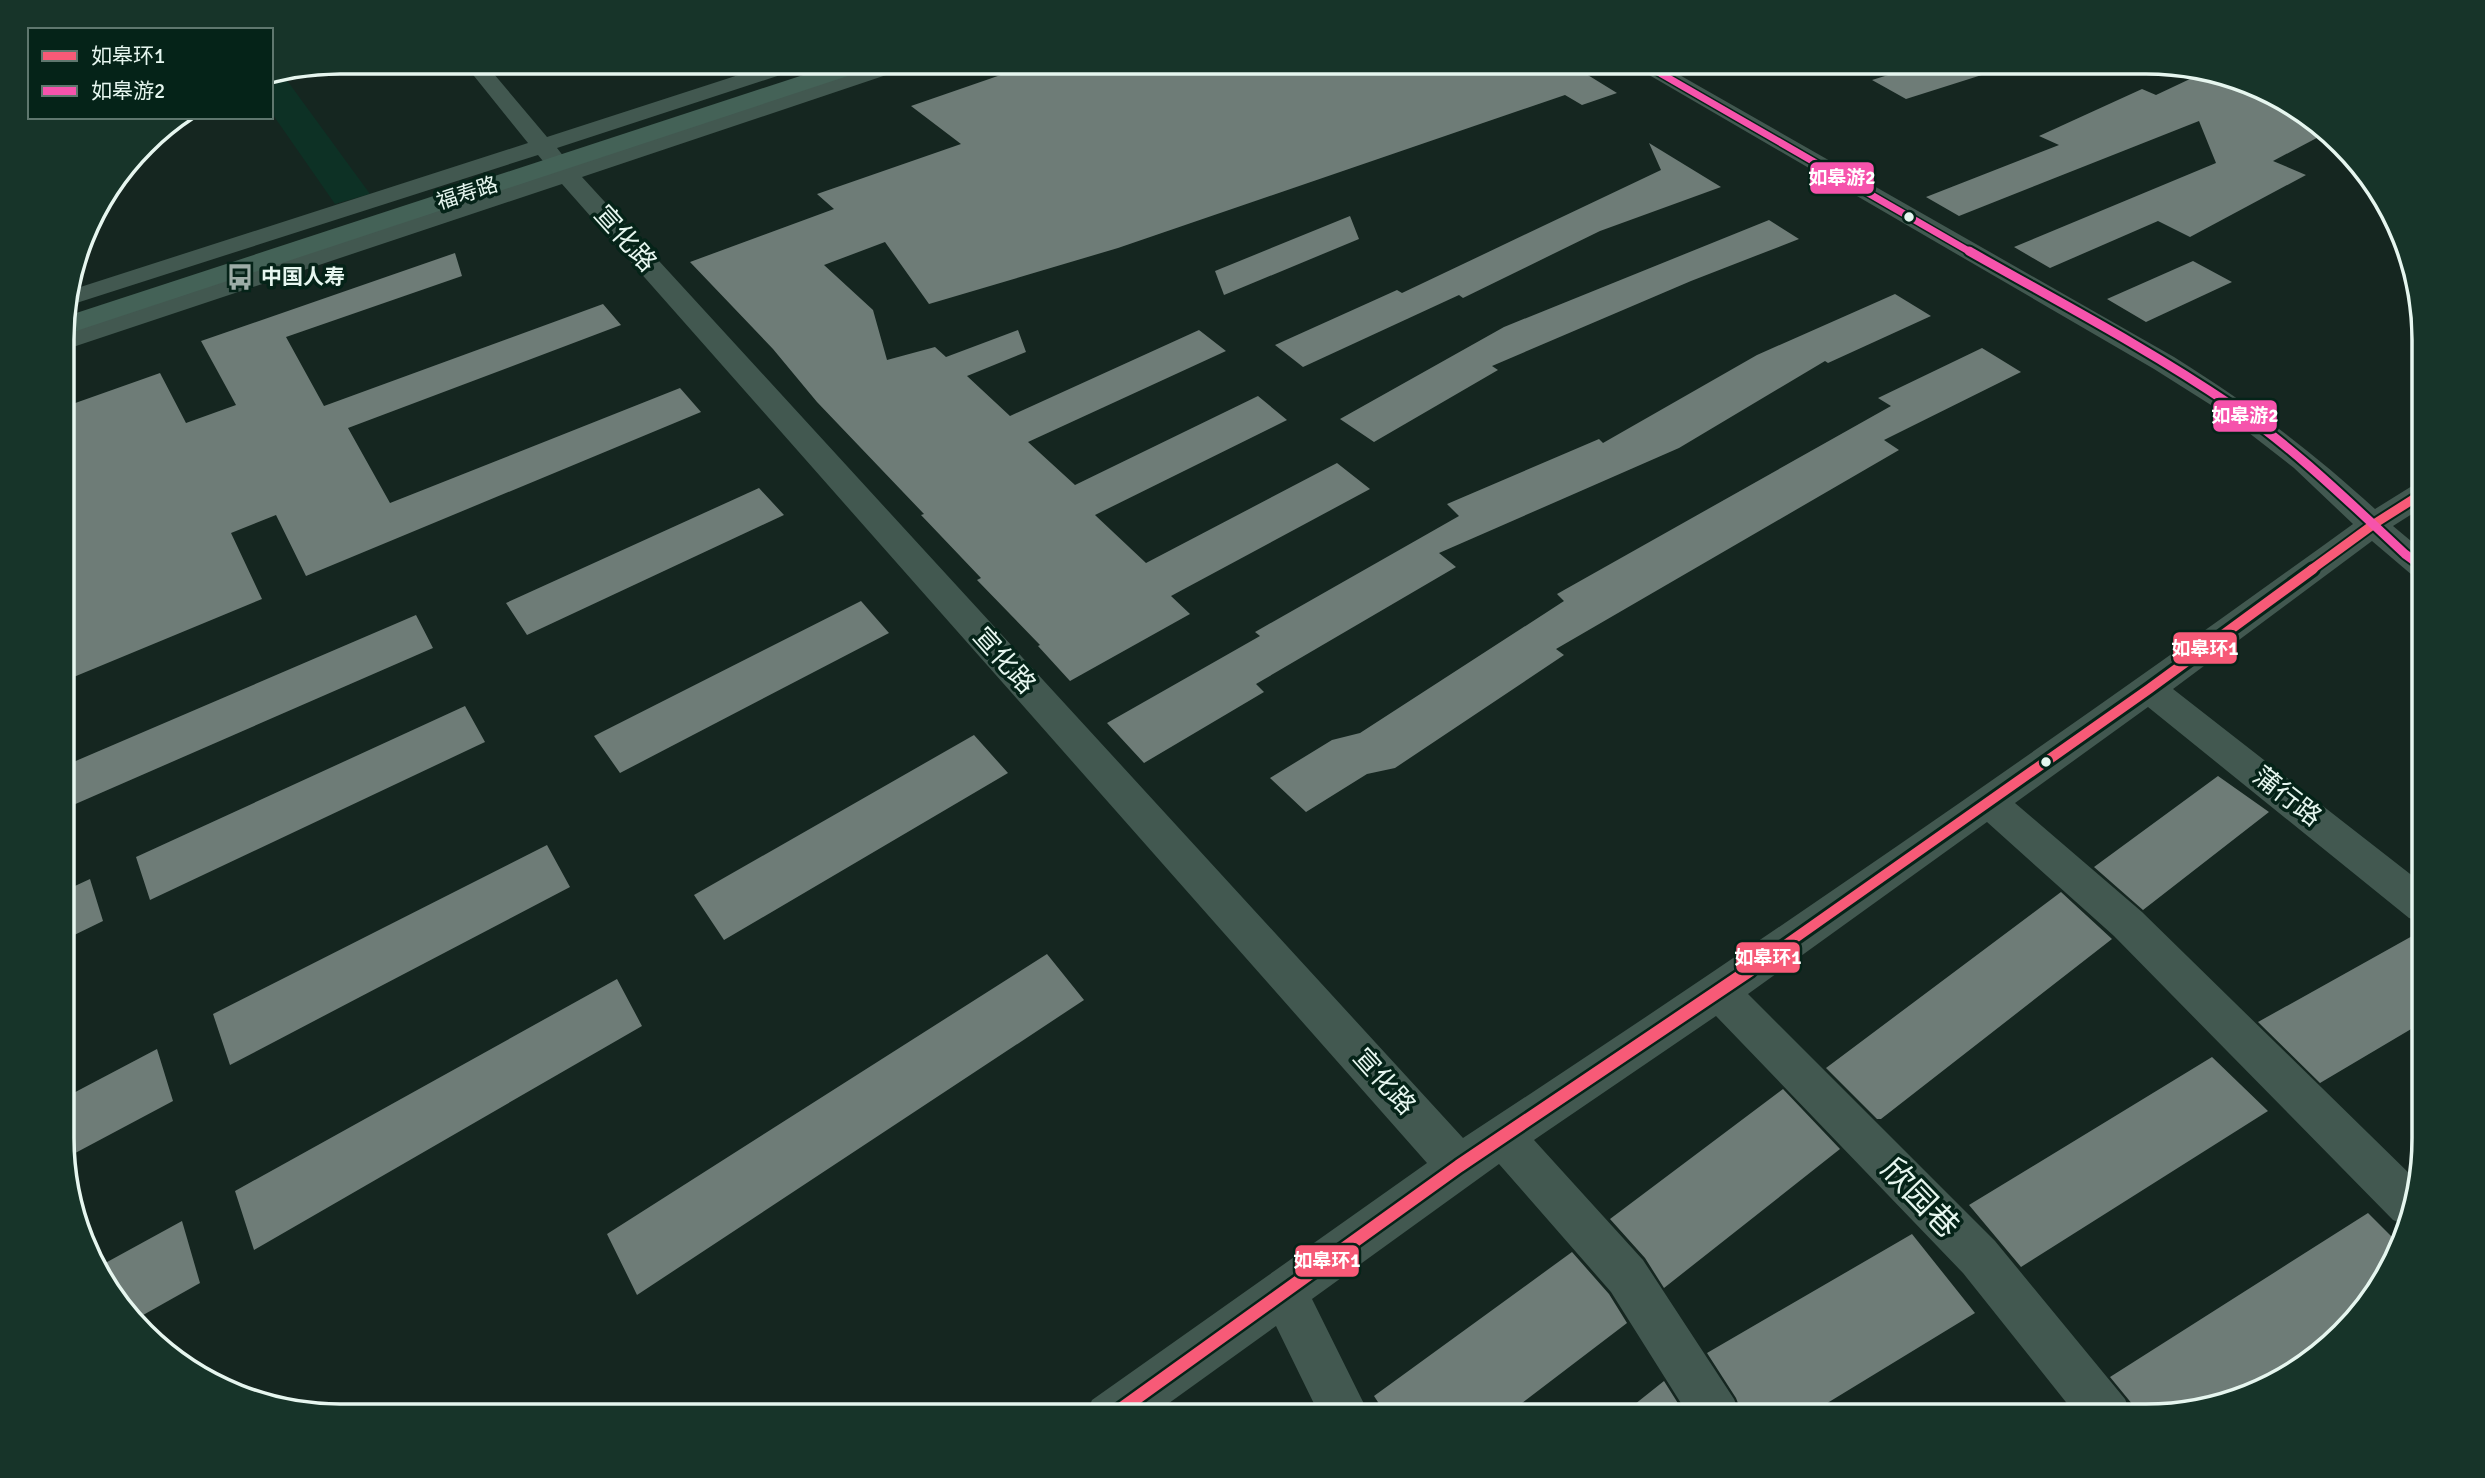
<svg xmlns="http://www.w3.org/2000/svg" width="2485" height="1478" font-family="Signika,'Noto Sans SC',sans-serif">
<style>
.built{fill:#0d3125}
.building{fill:#6e7c77}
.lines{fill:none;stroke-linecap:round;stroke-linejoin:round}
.minor{fill:#425850;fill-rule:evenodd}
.major{fill:#446257;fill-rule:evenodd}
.bus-1-far2-casing{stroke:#052318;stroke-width:13}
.bus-1-far1-casing{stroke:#052318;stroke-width:16}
.bus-1-casing{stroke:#052318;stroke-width:18}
.bus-2-far1-casing{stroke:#052318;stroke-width:10}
.bus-2-casing{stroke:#052318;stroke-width:13}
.bus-1-far2{stroke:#f75a77;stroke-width:9}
.bus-1-far1{stroke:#f75a77;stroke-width:10}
.bus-1{stroke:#f75a77;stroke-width:13}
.bus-2-far1{stroke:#f653ac;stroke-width:7}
.bus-2{stroke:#f653ac;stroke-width:9}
.bus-dot{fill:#e6f6ef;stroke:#052318;stroke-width:2.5}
.labels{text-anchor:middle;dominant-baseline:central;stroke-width:7;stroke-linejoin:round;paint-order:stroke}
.far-street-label{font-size:21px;fill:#e6f6ef;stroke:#052318}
.far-poi-label{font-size:21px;font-weight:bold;fill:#e6f6ef;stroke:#052318;text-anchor:start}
.street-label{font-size:26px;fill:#e6f6ef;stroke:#052318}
.near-street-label{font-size:32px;fill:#e6f6ef;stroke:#052318}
.rim{fill:none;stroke:#e6f6ef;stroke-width:3.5}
.line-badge{stroke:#052318;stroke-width:2.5}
.badge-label{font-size:19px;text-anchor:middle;font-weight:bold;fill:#fff}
</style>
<rect width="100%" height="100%" fill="#152620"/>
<!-- built -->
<path class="built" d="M286 79 370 194 335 204 271 112V82Z"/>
<!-- building -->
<path class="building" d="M1041 61H1378L1380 75 1424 61H1565L1617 93 1582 105 1565 95 1118 248 929 304 885 242 824 265 873 310 887 360 935 347 946 357 1018 330 1026 352 967 376 1010 416 1199 330 1226 351 1028 442 1075 485 1258 396 1287 420 1095 515 1146 563 1337 463 1370 489 1171 596 1190 614 1070 681 1038 646 1040 645 977 580 981 578 921 515 924 514 817 402 773 349 690 262 834 209 817 194 961 144 911 106Z
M1934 61H2006L2007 67 1906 99 1872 80Z
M2209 70 2285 99 2328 132 2273 161 2306 175 2190 237 2158 221 2050 268 2014 247 2216 163 2199 121 1959 216 1926 197 2059 145 2039 136 2142 89 2156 95Z
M1649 143 1721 187 1600 231 1463 298 1459 295 1303 367 1275 345 1397 290 1402 293 1661 170Z
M1350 216 1359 239 1224 295 1215 271Z
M1769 220 1799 239 1691 281 1492 366 1498 370 1374 442 1340 419 1504 327Z
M455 253 462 276 286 337 324 406 603 304 621 325 348 428 390 503 680 388 701 412 306 576 276 515 231 533 262 599 64 681V407L160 373 186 423 236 405 201 341Z
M2193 261 2232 282 2146 322 2107 299Z
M1895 294 1931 316 1828 363 1825 361 1679 448 1439 553 1456 567 1256 684 1264 692 1144 763 1107 723 1260 636 1255 632 1459 516 1447 504 1599 439 1603 443 1757 355Z
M1982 348 2021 372 1884 440 1899 450 1556 649 1564 655 1395 768 1367 774 1306 812 1270 778 1332 740 1360 733 1564 601 1557 594 1891 406 1878 398Z
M759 488 784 515 527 635 506 603Z
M861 601 889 633 620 773 594 736Z
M416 615 433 648 64 809V766Z
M465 706 485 742 150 900 136 857Z
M974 735 1008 773 724 940 694 895Z
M2218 776 2269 812 2143 910 2094 867Z
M547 845 570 887 230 1065 213 1014Z
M90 879 103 921 64 940V891Z
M2061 892 2112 939 1881 1119H1877L1826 1068Z
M2423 930V1022L2320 1083 2258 1022Z
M1047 954 1084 1000 637 1295 607 1234Z
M617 979 642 1026 254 1250 235 1191Z
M157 1049 173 1101 64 1159V1098Z
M2212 1057 2268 1111 2021 1267 1969 1205Z
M1783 1089 1840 1149 1664 1288 1645 1258 1610 1219Z
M2368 1213 2397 1242 2386 1278 2342 1335 2276 1382 2163 1416H2142L2110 1377Z
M182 1221 200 1283 136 1319 108 1293 98 1267Z
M1912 1234 1975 1313 1806 1416H1743L1736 1398 1707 1353Z
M1572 1252 1609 1294 1627 1323 1505 1416H1387L1374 1396Z
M1664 1381 1686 1416H1620Z"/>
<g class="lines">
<!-- minor -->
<path class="minor" d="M462 61H483L547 137 782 61H814L811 65 557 148 571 166 887 61H919L916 65 582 177 1463 1138C1764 941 2061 735 2353 524L2294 468 2222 412 2154 369 1632 65 1629 61H1655L2174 357C2249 404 2309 449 2375 509L2412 486 2423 483V507L2393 526 2423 551V578L2412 575 2372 541 2173 689 2423 884V922L2409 918 2148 707 2015 803 2142 912 2416 1180 2403 1224 2393 1220 2114 936 1987 822 1748 994 1995 1241 2125 1399 2132 1416H2077L1963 1273 1716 1016 1534 1140 1643 1260 1734 1399 1741 1416H1689L1611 1292 1499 1164 1312 1299 1370 1416H1320L1276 1326 1151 1416 1085 1417 1092 1400 1427 1163 562 184 64 350V333L552 172 538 155 64 307 68 291 528 143Z"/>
<!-- major -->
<path class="major" d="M846 61H881L878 66 64 335V317Z"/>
<defs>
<path id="bus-1-far2" d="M2311 570 2374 524 2423 493"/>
<path id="bus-1-far1" d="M1747 972 2149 689 2313 569"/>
<path id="bus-1" d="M1110 1417 1459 1166 1750 970"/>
<path id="bus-2-far1" d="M1639 61 1972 253"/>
<path id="bus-2" d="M1969 251C2057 301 2147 348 2231 405 2294 448 2349 502 2405 554L2423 567"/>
</defs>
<!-- bus-1-far2 casing -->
<use href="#bus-1-far2" class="bus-1-far2-casing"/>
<!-- bus-1-far1 casing -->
<use href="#bus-1-far1" class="bus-1-far1-casing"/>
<!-- bus-1 casing -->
<use href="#bus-1" class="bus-1-casing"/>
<!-- bus-2-far1 casing -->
<use href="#bus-2-far1" class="bus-2-far1-casing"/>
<!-- bus-2 casing -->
<use href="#bus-2" class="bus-2-casing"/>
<!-- bus-1-far2 -->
<use href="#bus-1-far2" class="bus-1-far2"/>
<!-- bus-1-far1 -->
<use href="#bus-1-far1" class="bus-1-far1"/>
<!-- bus-1 -->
<use href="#bus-1" class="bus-1"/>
<!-- bus-2-far1 -->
<use href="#bus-2-far1" class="bus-2-far1"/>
<!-- bus-2 -->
<use href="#bus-2" class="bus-2"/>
</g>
<!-- icons -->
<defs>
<symbol id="bus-bare" viewBox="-9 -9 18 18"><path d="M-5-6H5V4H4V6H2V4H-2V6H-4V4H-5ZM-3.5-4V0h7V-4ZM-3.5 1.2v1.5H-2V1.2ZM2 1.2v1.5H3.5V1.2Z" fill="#9dada7" stroke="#052318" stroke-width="2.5" paint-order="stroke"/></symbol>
</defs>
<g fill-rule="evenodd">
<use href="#bus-bare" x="221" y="258" width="38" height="38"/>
</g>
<!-- markers -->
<g class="bus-dot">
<circle cx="1909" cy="217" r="6"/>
<circle cx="2046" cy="762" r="6"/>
</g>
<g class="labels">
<!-- far-street labels -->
<g class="far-street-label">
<text transform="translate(467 193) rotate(-18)">福寿路</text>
</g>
<!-- far-poi labels -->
<g class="far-poi-label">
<text x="261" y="277">中国人寿</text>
</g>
<!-- street labels -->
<g class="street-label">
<text transform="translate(625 239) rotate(48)">宣化路</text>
<text transform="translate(1004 661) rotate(48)">宣化路</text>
<text transform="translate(2287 797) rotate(38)">蒲行路</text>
<text transform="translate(1384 1082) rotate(48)">宣化路</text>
</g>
<!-- near-street labels -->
<g class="near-street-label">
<text transform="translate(1920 1198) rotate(46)">欣园巷</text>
</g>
</g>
<!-- crop -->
<path d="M0 0H2485V1478H0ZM340 74H2146A266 266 0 0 1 2412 340V1138A266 266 0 0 1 2146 1404H340A266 266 0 0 1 74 1138V340A266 266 0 0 1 340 74Z" fill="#173429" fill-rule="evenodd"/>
<path class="rim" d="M340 74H2146A266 266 0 0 1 2412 340V1138A266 266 0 0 1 2146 1404H340A266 266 0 0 1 74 1138V340A266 266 0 0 1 340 74Z"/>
<g class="line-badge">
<rect x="1809" y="161" width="66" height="34" rx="7" fill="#f653ac"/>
<rect x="2212" y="399" width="66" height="34" rx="7" fill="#f653ac"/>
<rect x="2172" y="631" width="66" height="34" rx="7" fill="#f75a77"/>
<rect x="1735" y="941" width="66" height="33" rx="7" fill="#f75a77"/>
<rect x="1294" y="1244" width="66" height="34" rx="7" fill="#f75a77"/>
</g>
<g class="badge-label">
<text x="1842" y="184">如皋游2</text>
<text x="2245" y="422">如皋游2</text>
<text x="2205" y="655">如皋环1</text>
<text x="1768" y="964">如皋环1</text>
<text x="1327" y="1267">如皋环1</text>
</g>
<!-- legend -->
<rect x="28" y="28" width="245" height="91" fill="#052318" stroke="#5f776e" stroke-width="2"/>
<rect x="42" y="51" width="35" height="10" fill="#f75a77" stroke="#5f776e" stroke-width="2"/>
<text x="91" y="63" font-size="21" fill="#e6f6ef">如皋环1</text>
<rect x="42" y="86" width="35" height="10" fill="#f653ac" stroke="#5f776e" stroke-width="2"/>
<text x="91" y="98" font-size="21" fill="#e6f6ef">如皋游2</text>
</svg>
